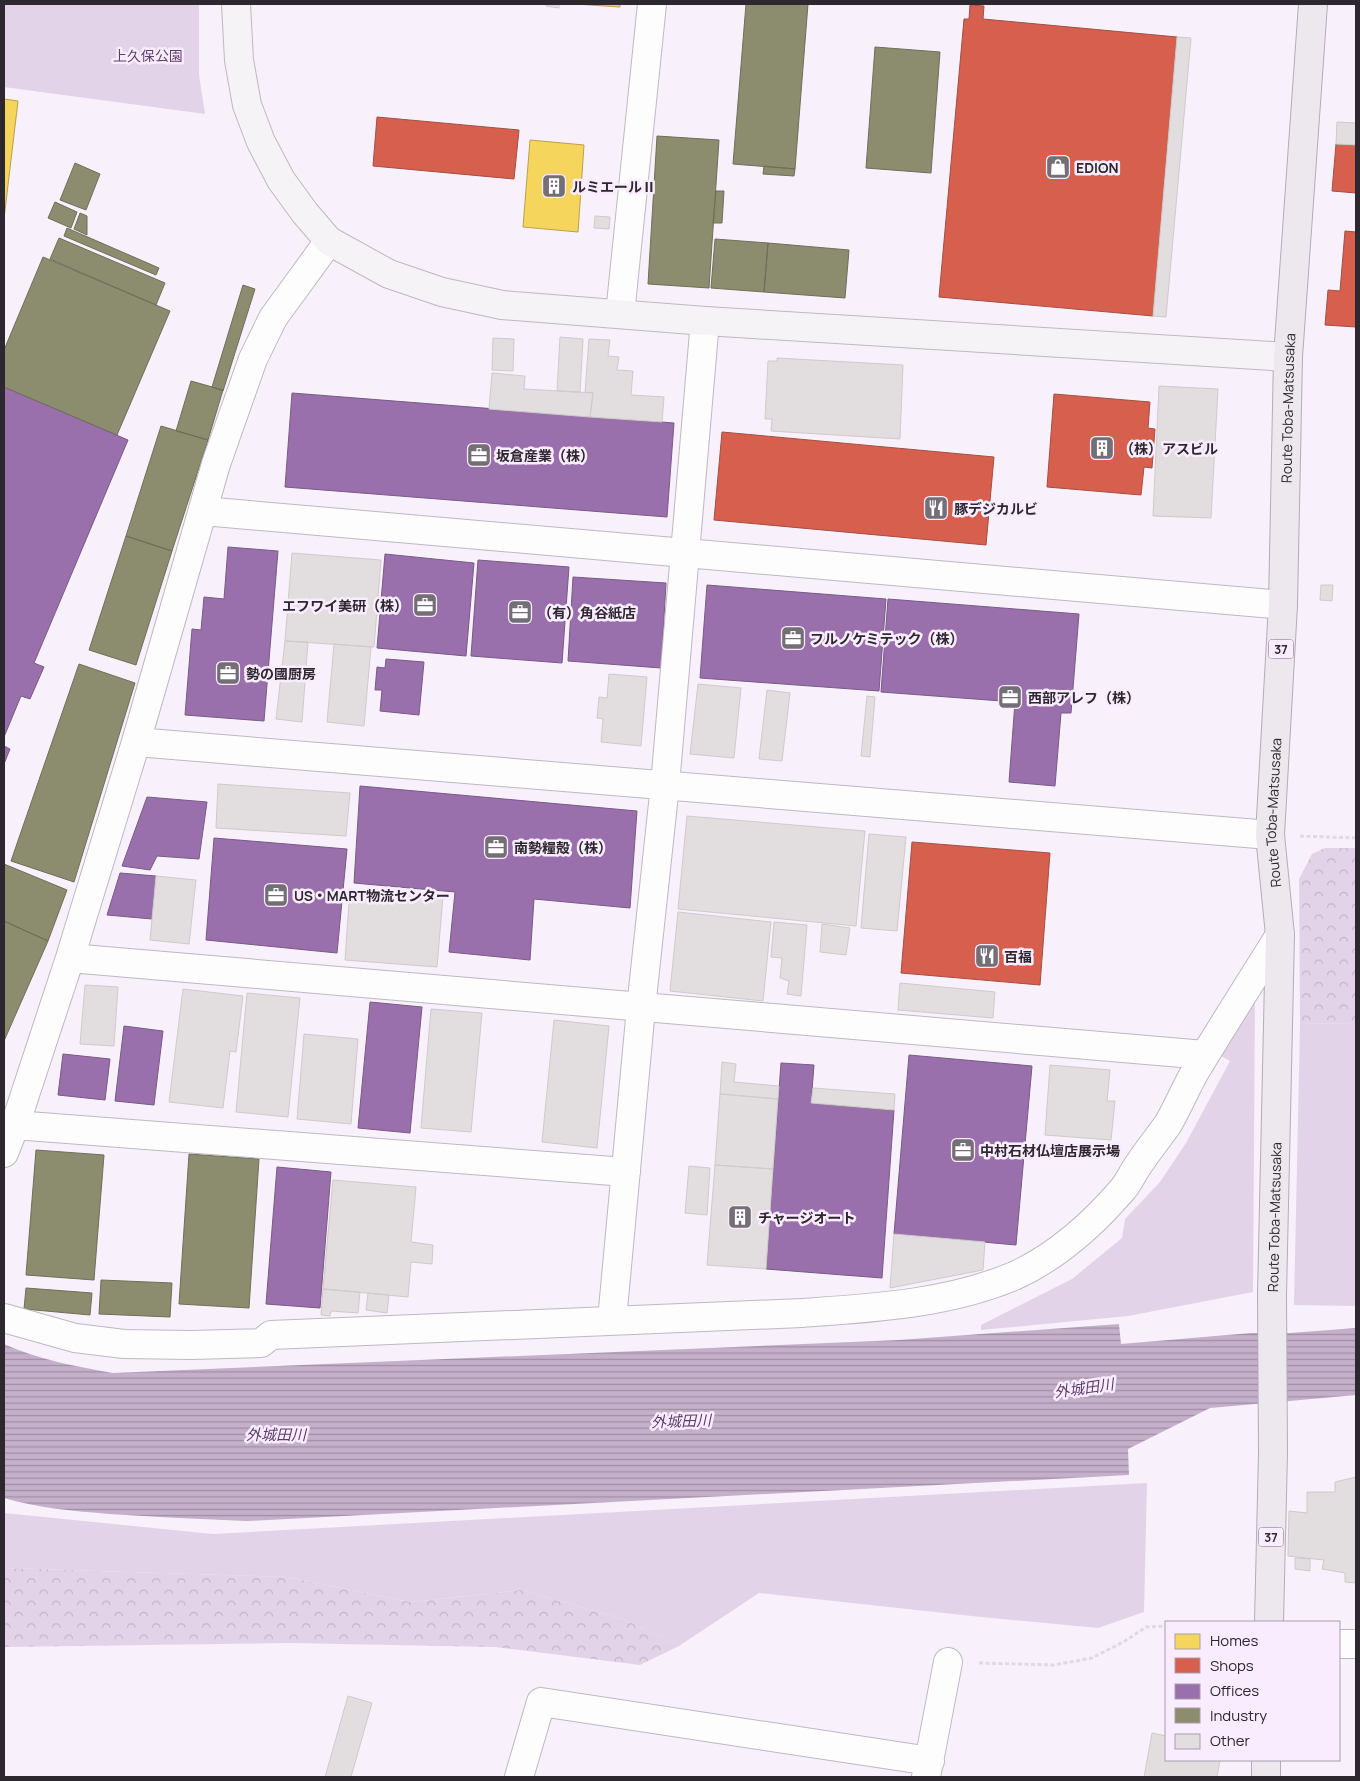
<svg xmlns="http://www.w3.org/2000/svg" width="1360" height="1781" font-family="Manrope,'Noto Sans JP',sans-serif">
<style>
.green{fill:#e3d3e8}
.forest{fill:url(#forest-crowns)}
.water{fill:url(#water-rules)}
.homes{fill:#f6d55c;stroke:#baa14e}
.shops{fill:#d6604d;stroke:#a34f44}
.offices{fill:#9970ab;stroke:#795a86}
.industry{fill:#8c8c6e;stroke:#706e5b}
.building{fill:#e2ddde;stroke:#d0cacb}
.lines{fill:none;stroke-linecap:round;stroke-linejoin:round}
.street-casing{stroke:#beb8c0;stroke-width:30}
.secondary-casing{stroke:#beb8c0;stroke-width:30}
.primary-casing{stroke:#b5abb9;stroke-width:30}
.path{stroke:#dedcdf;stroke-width:3;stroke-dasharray:4 2.5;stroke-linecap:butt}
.street{stroke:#fefdfe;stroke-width:28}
.secondary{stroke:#f5f3f6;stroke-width:28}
.primary{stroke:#ede8ee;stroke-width:28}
.labels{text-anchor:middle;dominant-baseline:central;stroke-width:5;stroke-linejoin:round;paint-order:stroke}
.shield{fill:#faecff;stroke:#6a636d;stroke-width:1}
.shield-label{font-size:12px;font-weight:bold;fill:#2d282f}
.park-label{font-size:14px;fill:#613f6c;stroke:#faecff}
.poi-label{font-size:14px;font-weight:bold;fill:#2d282f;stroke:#faecff;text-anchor:start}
.street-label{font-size:14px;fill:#2d282f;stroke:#faecff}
.water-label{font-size:15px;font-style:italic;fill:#5e3c69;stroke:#faecff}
</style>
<defs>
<pattern id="forest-crowns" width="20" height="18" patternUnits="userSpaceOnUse" patternTransform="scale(1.25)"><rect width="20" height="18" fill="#e3d3e8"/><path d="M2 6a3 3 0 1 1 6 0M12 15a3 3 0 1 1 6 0" fill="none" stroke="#c3b5c7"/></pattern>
<pattern id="water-rules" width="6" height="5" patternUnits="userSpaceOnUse" patternTransform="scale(1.25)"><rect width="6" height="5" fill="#c4b0ca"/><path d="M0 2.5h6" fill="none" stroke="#a08fa4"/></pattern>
</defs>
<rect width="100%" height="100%" fill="#f8f0fb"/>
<!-- green -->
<path class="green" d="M4 4H199V75L205 114 4 87Z
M1255 992 1253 1292 1128 1316 981 1330V1325L1072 1279 1122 1238 1125 1219 1160 1182 1186 1143 1230 1061 1216 1053Z
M1300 1023 1356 1024V1306L1294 1305Z
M1147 1483 1144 1612 1098 1628 981 1617 759 1593 679 1646 623 1619 521 1590 410 1602 287 1577 4 1568V1513L213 1534Z"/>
<!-- forest -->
<path class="forest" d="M1325 848H1356V1024L1300 1023 1299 879 1312 854Z
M4 1568 287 1577 410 1602 521 1590 623 1619 679 1646 640 1665 495 1647 289 1643 4 1647Z"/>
<!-- water -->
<path class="water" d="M1119 1324 1121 1344 1251 1333H1290L1356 1328V1395L1210 1408 1128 1449 1129 1475 247 1521C201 1519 155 1517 109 1514 74 1511 38 1508 4 1498V1344C39 1360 75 1366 113 1373L899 1340Z"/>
<!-- homes -->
<path class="homes" d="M575 4H620V7Z
M4 99 18 101 4 219Z
M530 140 584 145 578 232 523 227Z"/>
<!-- shops -->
<path class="shops" d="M970 5 984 6 983 19 1177 37 1153 316 939 297 964 19H969Z
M377 117 519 130 514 179 373 166Z
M1336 144 1356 145V193L1332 191Z
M1345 231 1356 232V327L1325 325 1328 290 1340 291Z
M1054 394 1150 402 1148 428 1155 429 1152 468 1144 467 1141 495 1047 487Z
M722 432 994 457 986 545 714 520Z
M912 842 1050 853 1040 985 901 973Z"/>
<!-- offices -->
<path class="offices" d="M4 387 128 440 34 663 44 667 30 699 21 696 4 737Z
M292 393 674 423 667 517 285 487Z
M228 547 278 551 264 721 185 715 192 629 201 630 204 597 224 599Z
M385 554 474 563 466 656 377 648Z
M478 560 569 567 562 663 471 656Z
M573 577 666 583 661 668 568 661Z
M707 585 886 599 879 691 700 678Z
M888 599 1079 614 1071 713H1061L1055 786 1009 782 1015 702 881 692Z
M386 659 424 662 419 715 380 711 382 690H375L377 667 385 668Z
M4 746 10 749 4 764Z
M360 786 637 811 630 908 534 899 530 960 449 952 455 892 354 883Z
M147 797 207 802 199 859 157 856 150 870 122 866Z
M214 838 347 849 337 953 206 940Z
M120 873 156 876 152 919 107 915Z
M370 1002 422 1007 410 1133 358 1128Z
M124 1026 163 1031 154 1105 115 1101Z
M63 1054 110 1059 105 1100 58 1095Z
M909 1055 1032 1066 1016 1245 894 1234Z
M781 1063 814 1065 811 1103 894 1110 882 1278 766 1269Z
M277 1167 331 1172 320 1308 266 1304Z"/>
<!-- industry -->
<path class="industry" d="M746 4H808L795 169 733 164Z
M875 47 940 52 931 173 866 168Z
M657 136 719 140 709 288 648 284Z
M75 163 100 174 86 210 60 200Z
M764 166 795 169 794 176 763 174Z
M716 191H724L722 223H713Z
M55 202 77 212 71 228 48 218Z
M80 213 87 216V235L74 229Z
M67 228 159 268 156 275 64 236Z
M59 238 165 283 156 305 50 259Z
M715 239 768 243 764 292 711 288Z
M768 243 849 250 845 298 764 292Z
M43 257 170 311 117 435 4 387V350Z
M243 285 255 289 223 391 212 387Z
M191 381 223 390 208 440 176 431Z
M161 426 208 440 172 551 126 536Z
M126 536 172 551 136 665 89 650Z
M79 664 135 683 74 882 11 861Z
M4 864 67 890 48 941 4 921Z
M4 921 48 941 4 1041Z
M36 1150 104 1155 94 1280 26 1275Z
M189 1154 259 1159 249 1308 179 1304Z
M101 1280 172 1283 170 1317 99 1314Z
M26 1288 92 1293 90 1315 24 1309Z"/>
<!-- building -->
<path class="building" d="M546 4H559V8L546 6Z
M1177 37 1191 38 1166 317 1153 316Z
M1337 122 1356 123V145L1336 144Z
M595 216 610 217 609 229 594 228Z
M560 337 583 339 580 392 557 391Z
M493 338 514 339 513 371 492 370Z
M589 339 610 340 608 356 619 357 617 370 633 371 631 395 664 397 662 422 590 417 593 393 585 392Z
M777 358 903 365 900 439 771 431 772 419H765L768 361H777Z
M492 373 525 376 524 389 593 393 590 417 489 409Z
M1159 386 1218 389 1211 518 1153 516Z
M292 553 381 560 374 647 285 641Z
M1321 585H1333L1332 601 1320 600Z
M285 641 308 642 302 722 276 719Z
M334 644 371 647 364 726 327 722Z
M609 674 647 677 641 746 601 742 603 719 597 718 599 697 607 698Z
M698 684 741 688 734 758 690 754Z
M767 690 790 693 782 761 759 759Z
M867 696 875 697 870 757 861 756Z
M218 784 350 793 346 836 216 828Z
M687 816 865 831 856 926 678 909Z
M869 834 906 837 897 931 861 928Z
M156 876 196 880 189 944 150 940Z
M350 889 443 896 437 967 345 960Z
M678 912 771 922 763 1001 670 991Z
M774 922 807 925 801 996 787 994 789 981 780 978 782 958 771 957Z
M822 924 850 928 846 955 820 952Z
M900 983 995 992 993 1018 898 1010Z
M85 985 118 987 114 1046 80 1044Z
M183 989 243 996 236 1052 230 1051 223 1108 169 1102Z
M247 993 300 998 288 1117 236 1112Z
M431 1009 482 1013 471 1132 421 1128Z
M554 1020 609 1026 597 1148 542 1142Z
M304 1034 358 1039 351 1124 297 1119Z
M722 1062 736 1064 734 1082 779 1086 778 1099 720 1094Z
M1050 1065 1110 1070 1107 1101H1115L1111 1140 1045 1135Z
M813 1088 895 1094 894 1110 811 1103Z
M720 1094 778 1099 773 1169 715 1165Z
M715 1165 773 1169 766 1269 707 1265Z
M689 1166 710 1168 707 1215 685 1213Z
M333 1180 416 1187 411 1242 433 1245 432 1264 411 1262 408 1297 323 1289Z
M894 1234 985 1242 983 1270 890 1288Z
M323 1289 360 1292 358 1313 331 1311 330 1316 321 1315Z
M368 1293 389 1295 387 1313 366 1310Z
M1356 1477V1583L1345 1582V1573L1322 1569 1324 1560 1288 1556 1289 1511 1307 1513V1492H1335V1482Z
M1295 1558 1310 1559V1571L1295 1569Z
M348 1696 372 1703 351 1777H325Z
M1152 1733 1166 1736V1760H1220L1217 1777H1144Z"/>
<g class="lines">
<defs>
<path id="street" d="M620 314 652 4
M203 511 1283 605
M136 742 1270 835
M70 958 1205 1055
M15 1125 626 1172
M4 1153 15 1125 70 958 136 742 216 464 253 359 273 318 329 241
M4 1318 75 1338 124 1344 191 1345 261 1343 271 1335 802 1313C874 1308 947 1304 1014 1276 1056 1257 1093 1224 1123 1189 1129 1182 1133 1172 1139 1164 1148 1150 1159 1137 1168 1124 1178 1107 1186 1087 1196 1070 1223 1025 1252 980 1280 935
M612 1320 641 1008 665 785 705 321
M1339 1644H1356
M519 1777 541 1702 930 1761
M926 1777 948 1662"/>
<path id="secondary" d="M236 4 239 60 247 105 261 142 281 180 305 213 329 241 389 274 442 292 502 305 705 321 1288 357"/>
<g id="primary">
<path id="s1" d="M1269 1622 1273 1453 1272 1295 1280 935 1270 835 1283 605 1288 357 1313 4"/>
<path d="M1266 1777V1760"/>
</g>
</defs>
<!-- street casing -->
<use href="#street" class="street-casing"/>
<!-- secondary casing -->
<use href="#secondary" class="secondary-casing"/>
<!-- primary casing -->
<use href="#primary" class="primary-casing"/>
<!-- path -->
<path class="path" d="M1300 836 1356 838
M979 1663 1054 1665 1092 1658 1125 1641 1146 1627 1166 1626"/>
<!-- street -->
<use href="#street" class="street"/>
<!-- secondary -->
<use href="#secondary" class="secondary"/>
<!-- primary -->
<use href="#primary" class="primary"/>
</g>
<!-- icons -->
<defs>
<symbol id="shop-square" viewBox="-11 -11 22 22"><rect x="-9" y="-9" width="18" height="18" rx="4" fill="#746e76" stroke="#faecff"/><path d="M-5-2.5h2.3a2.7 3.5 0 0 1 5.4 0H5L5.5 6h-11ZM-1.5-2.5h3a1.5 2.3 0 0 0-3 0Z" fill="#fff"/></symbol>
<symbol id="building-square" viewBox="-11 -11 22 22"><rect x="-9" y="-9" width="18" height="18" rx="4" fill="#746e76" stroke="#faecff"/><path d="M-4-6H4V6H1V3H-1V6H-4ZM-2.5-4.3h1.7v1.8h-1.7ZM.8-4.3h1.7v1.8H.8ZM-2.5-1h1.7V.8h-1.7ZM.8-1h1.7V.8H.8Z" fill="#fff"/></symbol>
<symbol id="office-square" viewBox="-11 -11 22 22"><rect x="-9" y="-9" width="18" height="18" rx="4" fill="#746e76" stroke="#faecff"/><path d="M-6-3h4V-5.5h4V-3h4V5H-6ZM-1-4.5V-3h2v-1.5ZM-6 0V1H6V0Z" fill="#fff"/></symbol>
<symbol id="restaurant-square" viewBox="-11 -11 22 22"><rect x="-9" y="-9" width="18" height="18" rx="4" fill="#746e76" stroke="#faecff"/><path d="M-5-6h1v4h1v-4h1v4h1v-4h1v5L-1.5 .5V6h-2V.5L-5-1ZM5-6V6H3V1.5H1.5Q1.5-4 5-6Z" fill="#fff"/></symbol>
</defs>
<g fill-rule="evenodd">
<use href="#shop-square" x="1044" y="153" width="28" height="28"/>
<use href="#building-square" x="540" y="172" width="28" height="28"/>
<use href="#building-square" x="1088" y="434" width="28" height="28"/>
<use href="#office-square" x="465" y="441" width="28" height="28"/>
<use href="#restaurant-square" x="922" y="494" width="28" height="28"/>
<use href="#office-square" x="411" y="591" width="28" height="28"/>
<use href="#office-square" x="506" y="598" width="28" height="28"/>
<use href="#office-square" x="779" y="624" width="28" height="28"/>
<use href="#office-square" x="214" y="659" width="28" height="28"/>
<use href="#office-square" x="996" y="683" width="28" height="28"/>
<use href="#office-square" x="482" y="833" width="28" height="28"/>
<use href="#office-square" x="262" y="881" width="28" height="28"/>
<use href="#restaurant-square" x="973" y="942" width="28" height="28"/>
<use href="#office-square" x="949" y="1136" width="28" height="28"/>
<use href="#building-square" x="726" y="1203" width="28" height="28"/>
</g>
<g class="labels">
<!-- shield labels -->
<g class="shield">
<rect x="1268.5" y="639.5" width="25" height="19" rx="4"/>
<rect x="1258.5" y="1527.5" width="25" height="19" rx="4"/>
</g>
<g class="shield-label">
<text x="1281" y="649">37</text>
<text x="1271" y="1537">37</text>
</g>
<!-- park labels -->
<g class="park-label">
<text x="148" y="55">上久保公園</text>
</g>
<!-- poi labels -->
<g class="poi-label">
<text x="1076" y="167">EDION</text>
<text x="572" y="186">ルミエールⅡ</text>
<text x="1120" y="448">（株）アスビル</text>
<text x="496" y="455">坂倉産業（株）</text>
<text x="954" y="508">豚デジカルビ</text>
<text x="408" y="605" text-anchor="end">エフワイ美研（株）</text>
<text x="538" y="612">（有）角谷紙店</text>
<text x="810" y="638">フルノケミテック（株）</text>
<text x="246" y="673">勢の國厨房</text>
<text x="1028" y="697">西部アレフ（株）</text>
<text x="514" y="847">南勢糧殻（株）</text>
<text x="294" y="895">US・MART物流センター</text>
<text x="1004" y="956">百福</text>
<text x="980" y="1150">中村石材仏壇店展示場</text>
<text x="758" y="1217">チャージオート</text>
</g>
<!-- street labels -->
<g class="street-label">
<text stroke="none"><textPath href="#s1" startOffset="1215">Route Toba-Matsusaka</textPath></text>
<text stroke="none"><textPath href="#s1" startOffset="810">Route Toba-Matsusaka</textPath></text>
<text stroke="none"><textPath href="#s1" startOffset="405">Route Toba-Matsusaka</textPath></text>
</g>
<!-- water labels -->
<g class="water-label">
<text transform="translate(1084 1388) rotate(-8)">外城田川</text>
<text transform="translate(681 1421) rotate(-2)">外城田川</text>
<text x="276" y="1434">外城田川</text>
</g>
</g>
<!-- border -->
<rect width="1360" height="1781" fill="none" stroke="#2d282f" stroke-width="10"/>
<!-- legend -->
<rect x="1165" y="1621" width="175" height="140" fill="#faecff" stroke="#a89eac"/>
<rect x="1175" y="1634" width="25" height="15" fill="#f6d55c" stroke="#a89eac"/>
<text x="1210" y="1646" font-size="15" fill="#2d282f">Homes</text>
<rect x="1175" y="1658" width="25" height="15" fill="#d6604d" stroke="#a89eac"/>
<text x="1210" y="1671" font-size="15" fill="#2d282f">Shops</text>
<rect x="1175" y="1684" width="25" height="15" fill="#9970ab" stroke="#a89eac"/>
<text x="1210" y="1696" font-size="15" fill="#2d282f">Offices</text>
<rect x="1175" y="1708" width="25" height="15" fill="#8c8c6e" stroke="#a89eac"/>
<text x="1210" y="1721" font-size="15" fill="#2d282f">Industry</text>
<rect x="1175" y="1734" width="25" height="15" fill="#e2ddde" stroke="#a89eac"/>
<text x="1210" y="1746" font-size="15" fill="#2d282f">Other</text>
</svg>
